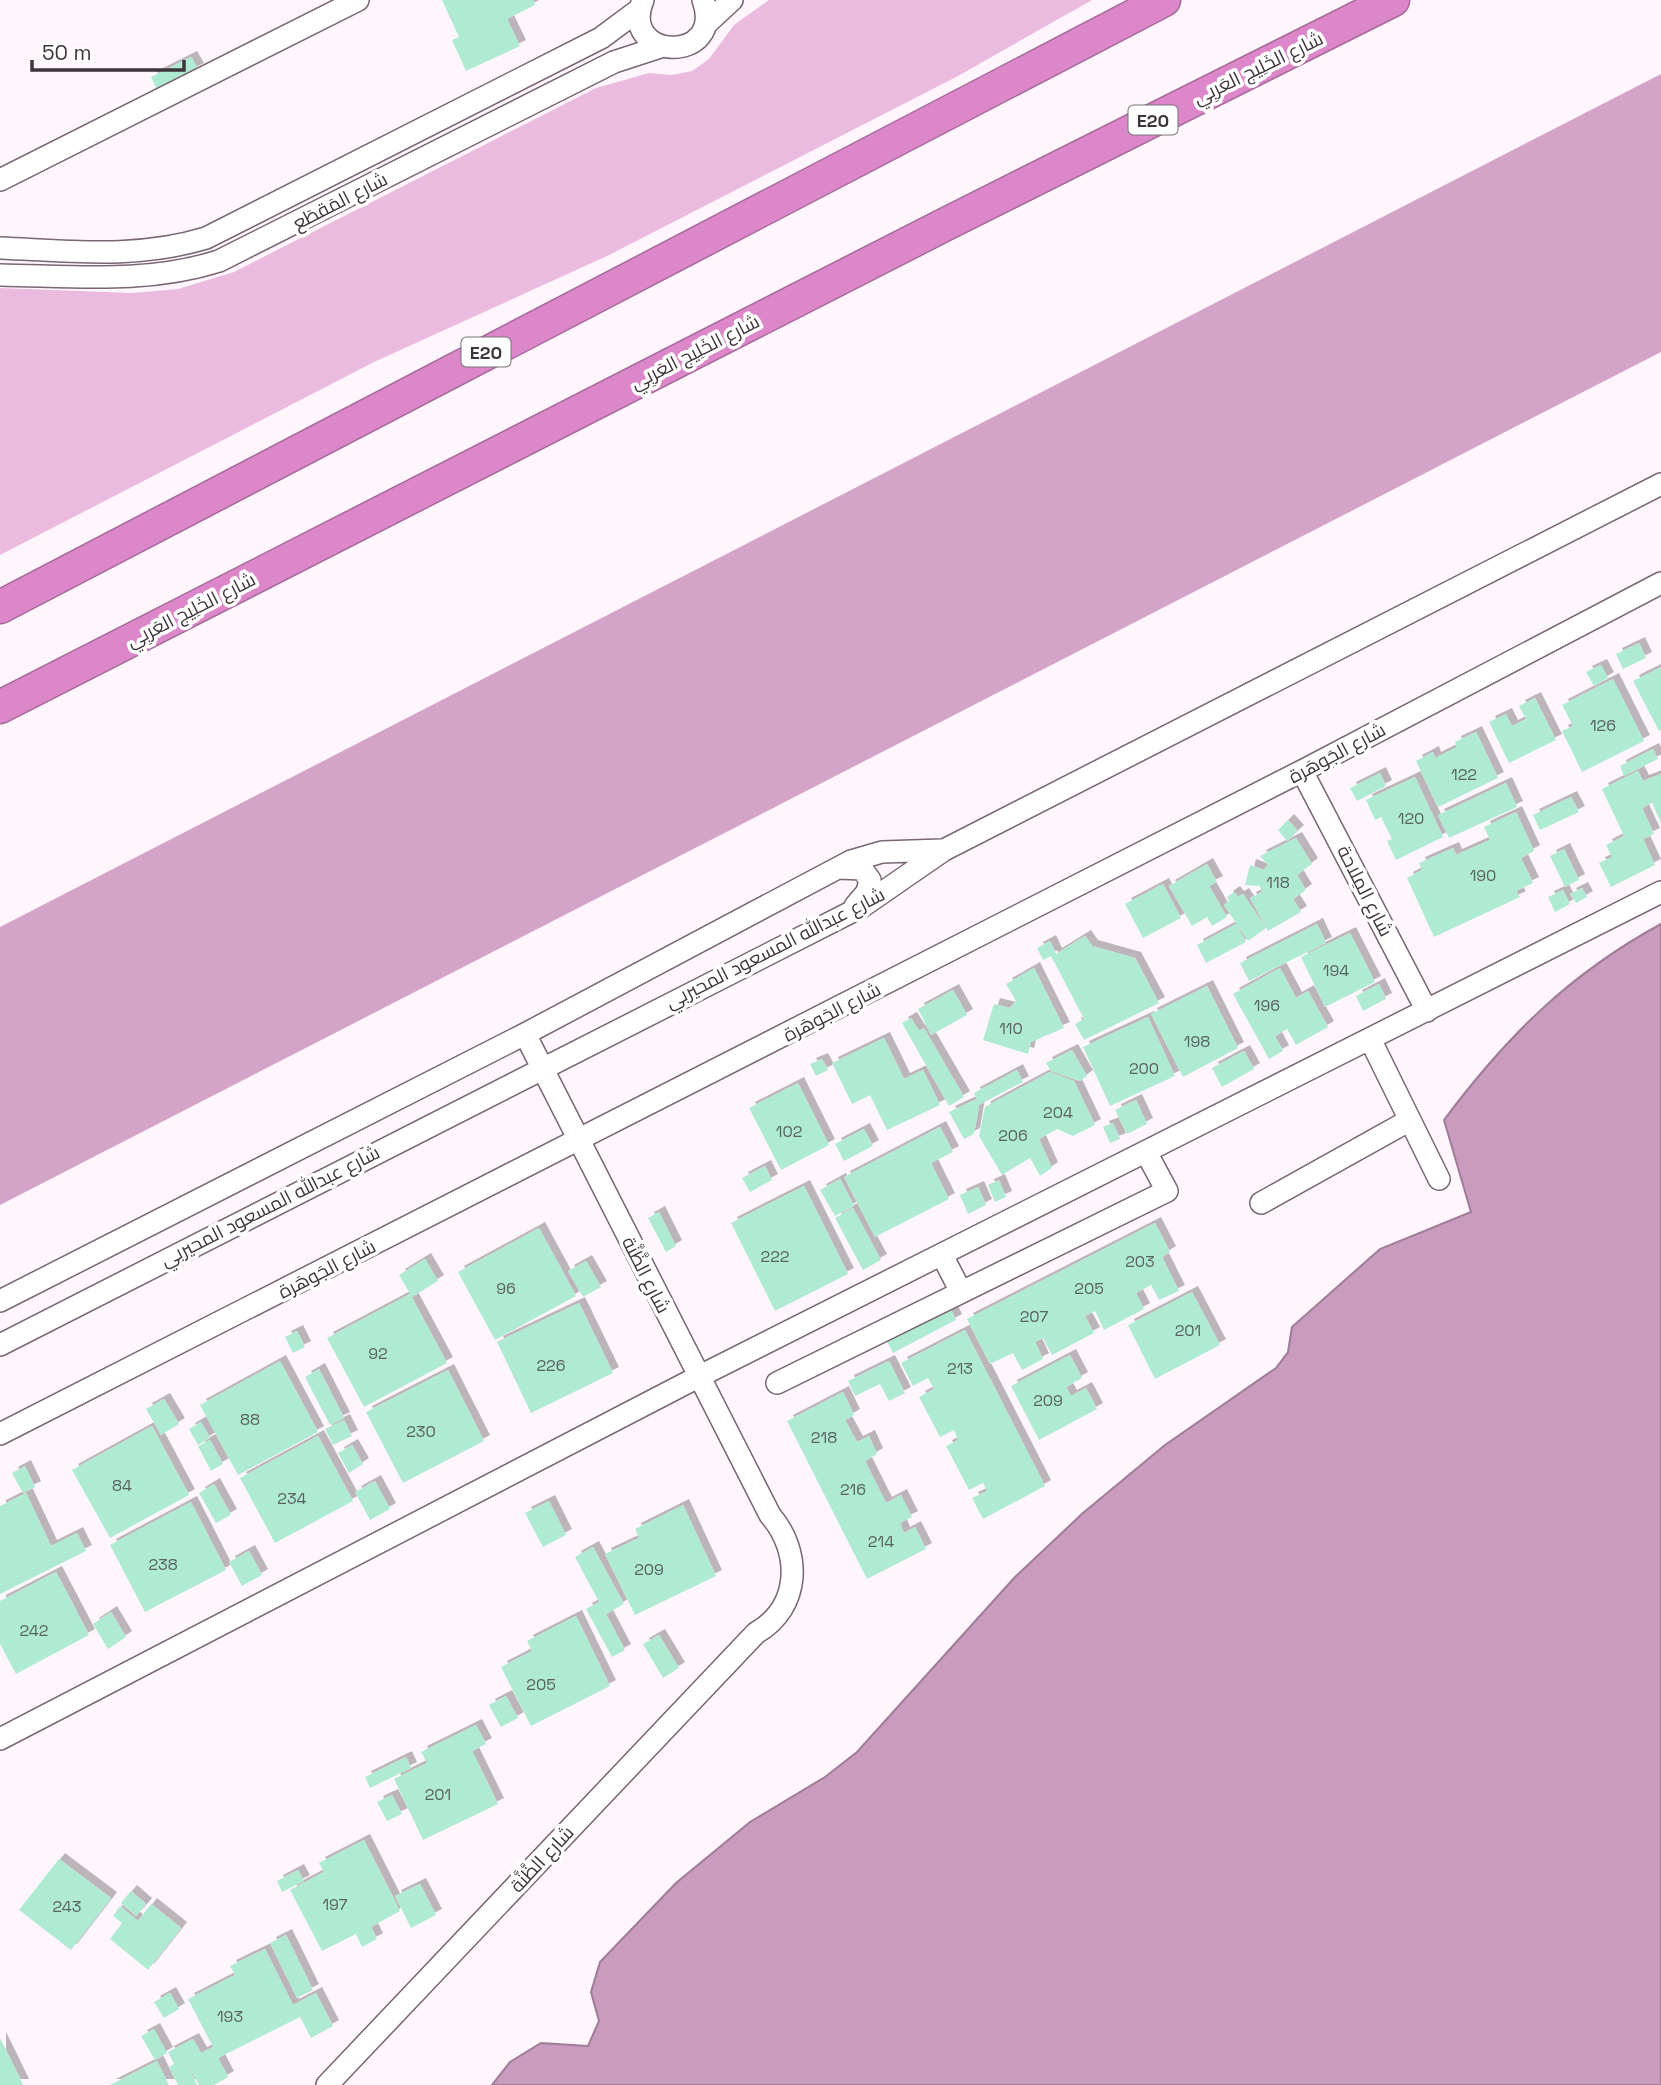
<svg xmlns="http://www.w3.org/2000/svg" width="1661" height="2085" font-family="'Space Grotesk',Cairo,sans-serif">
<style>
.green{fill:#eabbdf}
.forest{fill:#d3a4c7}
.water{fill:#c99bbe;stroke:#9f7c97;stroke-width:2}
.building{fill:#aeebd2;filter:url(#shadow)}
.lines{fill:none;stroke-linecap:round;stroke-linejoin:round}
.minor-casing{stroke:#796574;stroke-width:24}
.highway-casing{stroke:#a56a99;stroke-width:35}
.minor{stroke:#fff;stroke-width:21}
.highway{stroke:#dd87cb;stroke-width:32}
.labels{text-anchor:middle;dominant-baseline:central;stroke-width:7;stroke-linejoin:round;paint-order:stroke}
.number-label{font-size:16px;fill:#5a6262}
.shield{fill:#fff;stroke:#787276;stroke-width:2}
.shield-label{font-size:18px;font-weight:bold;fill:#3e353c}
.street-label{font-size:19px;fill:#3e353c;stroke:#fff}
</style>
<defs>
<filter id="shadow"><feDropShadow dx="6" dy="-6" stdDeviation="0" flood-color="#0004"/></filter>
</defs>
<rect width="100%" height="100%" fill="#fff5fc"/>
<!-- green -->
<path class="green" d="M769 0H1092L958 76 607 256 374 362 0 555V288L132 293 178 289 234 272 596 88 649 73 672 75 692 71 709 59 734 25Z"/>
<!-- forest -->
<path class="forest" d="M1661 74V352L0 1205V927Z"/>
<!-- water -->
<path class="water" d="M1661 924V2085H492L510 2062 541 2043 588 2046 599 2021 591 1992 600 1962 676 1883 750 1822 825 1777 857 1752 1015 1577 1083 1513 1165 1445 1276 1368 1288 1352 1292 1327 1380 1249 1471 1212 1444 1120C1506 1037 1569 974 1661 924Z"/>
<!-- building -->
<path class="building" d="M442 0H533L535 5 507 19 520 46 466 71 452 40 459 37Z
M191 57 198 69 157 90 151 77Z
M1639 643 1646 658 1623 669 1616 654Z
M1601 665 1608 678 1594 686 1586 672Z
M1661 667V730L1659 731 1633 681Z
M1613 679 1644 741 1582 772 1562 731 1573 726 1562 705Z
M1535 698 1556 740 1509 763 1489 722 1506 714 1512 726 1526 719 1519 706Z
M1476 732 1498 778 1438 807 1416 761 1433 752 1435 758 1457 747 1455 742Z
M1653 749 1658 759 1624 776 1620 766Z
M1638 771 1643 781 1661 774V823L1652 803 1642 808 1654 834 1643 839 1655 865 1611 887 1599 863 1612 857 1606 845 1624 836 1602 789Z
M1380 773 1386 786 1357 801 1350 788Z
M1415 777 1443 837 1396 860 1387 841 1392 839 1381 817 1375 820 1366 800Z
M1506 783 1517 807 1449 838 1438 815Z
M1571 797 1579 812 1540 830 1533 815Z
M1516 812 1534 851 1521 858 1533 883 1516 891 1520 897 1434 937 1407 878 1422 870 1419 863 1453 848 1456 855 1490 840 1484 827Z
M1288 820 1298 831 1287 841 1278 830Z
M1296 838 1312 864 1297 875 1306 890 1293 899 1301 912 1268 931 1250 898 1262 892 1260 886 1245 885 1250 865 1264 870 1268 865 1260 856Z
M1564 849 1579 880 1565 887 1550 856Z
M1207 864 1217 882 1209 886 1227 917 1212 926 1207 917 1192 926 1169 886Z
M1163 884 1181 918 1143 938 1125 904Z
M1582 888 1587 897 1576 903 1570 894Z
M1563 890 1570 904 1555 912 1548 897Z
M1234 892 1238 897 1243 894 1266 928 1248 941 1224 905 1229 901 1227 897Z
M1236 924 1246 942 1206 963 1197 945Z
M1317 924 1326 943 1249 981 1240 963Z
M1350 933 1375 982 1325 1007 1301 957Z
M1085 936 1092 946 1135 958 1159 1003 1084 1040 1075 1024 1084 1019 1051 956 1043 960 1037 948 1050 941 1056 954Z
M1034 968 1064 1028 1031 1042 1028 1054 983 1040 994 1004 1010 1008 1016 1001 1006 984Z
M1280 968 1296 998 1308 991 1328 1027 1296 1045 1287 1029 1275 1036 1283 1051 1269 1059 1233 994Z
M1379 984 1386 999 1363 1011 1356 996Z
M1207 986 1238 1048 1183 1077 1151 1014Z
M953 990 967 1015 931 1035 918 1009Z
M1148 1017 1175 1076 1110 1106 1083 1047Z
M911 1018 919 1031 924 1028 964 1097 949 1106 902 1023Z
M884 1038 904 1079 923 1070 940 1105 887 1130 870 1095 852 1104 832 1063Z
M1072 1050 1087 1076 1080 1081 1051 1071 1046 1063Z
M1244 1051 1254 1069 1222 1087 1212 1068Z
M822 1059 828 1070 816 1076 810 1064Z
M1017 1070 1023 1082 979 1105 974 1134 964 1139 949 1112 977 1099 974 1093Z
M1050 1072 1074 1081 1095 1125 1073 1136 1057 1129 1039 1139 1052 1168 1040 1176 1030 1158 1002 1175 979 1136 985 1107Z
M798 1083 829 1145 781 1170 749 1108Z
M1136 1100 1147 1124 1127 1134 1115 1110Z
M1113 1123 1120 1139 1110 1143 1103 1127Z
M940 1127 953 1152 931 1163 949 1199 875 1237 844 1177Z
M864 1129 873 1146 844 1161 835 1144Z
M765 1166 772 1180 750 1192 742 1178Z
M840 1179 854 1206 835 1216 820 1190Z
M999 1180 1006 1197 995 1202 988 1185Z
M804 1186 848 1274 775 1311 731 1223Z
M978 1187 986 1205 968 1214 960 1195Z
M853 1208 881 1260 863 1270 835 1218Z
M659 1212 676 1246 666 1252 648 1218Z
M1155 1223 1170 1252 1162 1257 1179 1291 1159 1300 1151 1285 1136 1293 1144 1309 1104 1330 1095 1311 1085 1316 1094 1333 1052 1355 1043 1338 1035 1342 1043 1359 1022 1370 1013 1353 990 1364 967 1319Z
M539 1228 576 1296 495 1340 458 1272Z
M425 1259 438 1281 412 1297 399 1275Z
M586 1261 601 1287 583 1297 568 1271Z
M1192 1292 1220 1345 1155 1379 1128 1325Z
M410 1294 447 1363 364 1407 327 1338Z
M947 1302 956 1320 893 1353 884 1335Z
M579 1303 613 1373 531 1413 497 1342Z
M965 1330 1045 1486 983 1519 972 1498 987 1491 983 1483 969 1490 946 1446 958 1440 954 1430 940 1437 919 1397 934 1389 928 1378 913 1386 901 1363Z
M297 1331 305 1347 293 1353 285 1337Z
M1070 1355 1082 1378 1066 1387 1071 1396 1086 1388 1097 1409 1039 1440 1011 1386Z
M280 1361 318 1432 238 1475 200 1405Z
M889 1361 905 1393 889 1401 880 1384 855 1396 848 1381Z
M319 1369 344 1418 330 1425 305 1377Z
M448 1370 484 1441 403 1483 366 1412Z
M843 1392 854 1415 845 1420 857 1442 869 1436 877 1454 865 1461 886 1503 901 1495 912 1517 900 1523 904 1533 915 1527 926 1549 867 1579 787 1421Z
M164 1399 179 1424 161 1435 146 1409Z
M344 1420 352 1436 333 1445 325 1429Z
M201 1422 210 1438 198 1445 189 1429Z
M152 1426 189 1495 110 1538 72 1470Z
M318 1436 353 1501 275 1543 240 1478Z
M210 1440 223 1464 211 1471 198 1446Z
M352 1445 363 1464 349 1473 338 1453Z
M25 1466 35 1487 23 1493 12 1473Z
M375 1481 390 1509 370 1520 355 1492Z
M214 1484 231 1515 216 1523 199 1493Z
M26 1493 51 1546 77 1533 86 1551 0 1594V1506Z
M549 1501 566 1535 543 1547 525 1513Z
M191 1502 226 1570 145 1612 110 1545Z
M683 1505 716 1576 635 1615 605 1554 639 1538 635 1529Z
M593 1547 624 1604 606 1614 625 1650 612 1657 586 1609 599 1602 575 1557Z
M249 1551 262 1575 242 1586 229 1562Z
M56 1572 89 1635 16 1674 0 1644V1601Z
M111 1612 126 1637 108 1649 93 1624Z
M576 1616 610 1686 531 1726 501 1667 532 1651 527 1641Z
M659 1635 679 1668 663 1678 643 1644Z
M506 1696 518 1718 501 1727 489 1705Z
M476 1725 486 1744 472 1751 498 1804 423 1840 394 1779 427 1763 421 1752Z
M406 1757 411 1768 370 1788 365 1777Z
M392 1795 402 1814 387 1821 377 1802Z
M364 1840 400 1911 371 1927 377 1939 362 1947 356 1934 322 1951 290 1890 324 1872 319 1863Z
M59 1859 111 1898 71 1950 19 1910Z
M298 1870 304 1881 282 1892 277 1881Z
M420 1884 436 1915 411 1928 395 1896Z
M131 1891 146 1904 136 1916 121 1903Z
M151 1904 181 1928 148 1970 110 1939 122 1923 113 1916 120 1906 138 1921Z
M286 1935 313 1990 297 1998 270 1943Z
M265 1949 293 2005 316 1993 333 2026 311 2038 300 2017 218 2058 228 2077 214 2085H199L184 2058 197 2085H178L169 2067 174 2064 168 2052 193 2039 201 2053 213 2047 188 1999 235 1975 230 1966Z
M170 1993 179 2009 164 2018 154 2002Z
M154 2029 167 2053 155 2060 141 2036Z
M0 2038 11 2060 23 2085H0Z
M157 2061 169 2085H110Z"/>
<g class="lines">
<defs>
<path id="minor" d="M643 0C618 61 726 65 703 0
M706 24 732 0
M0 180 358 0
M0 248C72 251 137 259 206 238L601 38 640 9
M0 275C74 276 147 284 219 261L614 62 660 47
M1302 771 1427 1011
M839 868 862 869 870 880 867 892 855 906
M1370 1039 1439 1179
M1261 1203 1410 1120
M942 1255 961 1292
M0 1301 525 1034 851 861 882 852 942 850
M0 1345 863 906 944 850 1661 484
M777 1383 1167 1191 1146 1152
M0 1434 1302 771 1661 583
M0 1739 698 1377 1661 892
M327 2085 756 1633C801 1607 802 1552 770 1515L525 1034"/>
<path id="highway" d="M0 607 1164 0
M0 707 944 225 1393 0"/>
</defs>
<!-- minor casing -->
<use href="#minor" class="minor-casing"/>
<!-- highway casing -->
<use href="#highway" class="highway-casing"/>
<!-- minor -->
<use href="#minor" class="minor"/>
<!-- highway -->
<use href="#highway" class="highway"/>
</g>
<g class="labels">
<!-- number labels -->
<g class="number-label">
<text x="1603" y="725">126</text>
<text x="1464" y="774">122</text>
<text x="1411" y="818">120</text>
<text x="1483" y="875">190</text>
<text x="1278" y="882">118</text>
<text x="1336" y="970">194</text>
<text x="1267" y="1005">196</text>
<text x="1011" y="1028">110</text>
<text x="1197" y="1041">198</text>
<text x="1144" y="1068">200</text>
<text x="1058" y="1112">204</text>
<text x="789" y="1131">102</text>
<text x="1013" y="1135">206</text>
<text x="775" y="1256">222</text>
<text x="1140" y="1261">203</text>
<text x="506" y="1288">96</text>
<text x="1089" y="1288">205</text>
<text x="1034" y="1316">207</text>
<text x="1188" y="1330">201</text>
<text x="378" y="1353">92</text>
<text x="551" y="1365">226</text>
<text x="960" y="1368">213</text>
<text x="1048" y="1400">209</text>
<text x="250" y="1419">88</text>
<text x="421" y="1431">230</text>
<text x="824" y="1437">218</text>
<text x="122" y="1485">84</text>
<text x="853" y="1489">216</text>
<text x="292" y="1498">234</text>
<text x="881" y="1541">214</text>
<text x="163" y="1564">238</text>
<text x="649" y="1569">209</text>
<text x="34" y="1630">242</text>
<text x="541" y="1684">205</text>
<text x="438" y="1794">201</text>
<text x="335" y="1904">197</text>
<text x="67" y="1906">243</text>
<text x="230" y="2016">193</text>
</g>
<!-- shield labels -->
<g class="shield">
<rect x="1128.5" y="105.5" width="49" height="29" rx="5"/>
<rect x="461.5" y="337.5" width="49" height="29" rx="5"/>
</g>
<g class="shield-label">
<text x="1153" y="120">E20</text>
<text x="486" y="352">E20</text>
</g>
<!-- street labels -->
<g class="street-label">
<text transform="translate(1258 68) rotate(-26)">شارع الخَلِيج العَربِي</text>
<text transform="translate(340 201) rotate(-27)">شارع المَقطَع</text>
<text transform="translate(695 352) rotate(-27)">شارع الخَلِيج العَربِي</text>
<text transform="translate(191 610) rotate(-27)">شارع الخَلِيج العَربِي</text>
<text transform="translate(1337 753) rotate(-28)">شارع الجَوهَرة</text>
<text transform="translate(1365 891) rotate(63)">شارع المِلاحة</text>
<text transform="translate(775 948) rotate(-27)">شارع عبدالله المسعود المحيربي</text>
<text transform="translate(832 1012) rotate(-27)">شارع الجَوهَرة</text>
<text transform="translate(270 1206) rotate(-27)">شارع عبدالله المسعود المحيربي</text>
<text transform="translate(327 1269) rotate(-27)">شارع الجَوهَرة</text>
<text transform="translate(646 1275) rotate(63)">شارع الظَّنَّة</text>
<text transform="translate(542 1859) rotate(-47)">شارع الظَّنَّة</text>
</g>
</g>
<!-- scale -->
<path d="M32 60v10h152v-10" fill="none" stroke="#3e353c" stroke-width="3.5"/>
<text x="42" y="60" font-size="21" fill="#3e353c" stroke="#ffffff" stroke-width="5" paint-order="stroke">50 m</text>
</svg>
